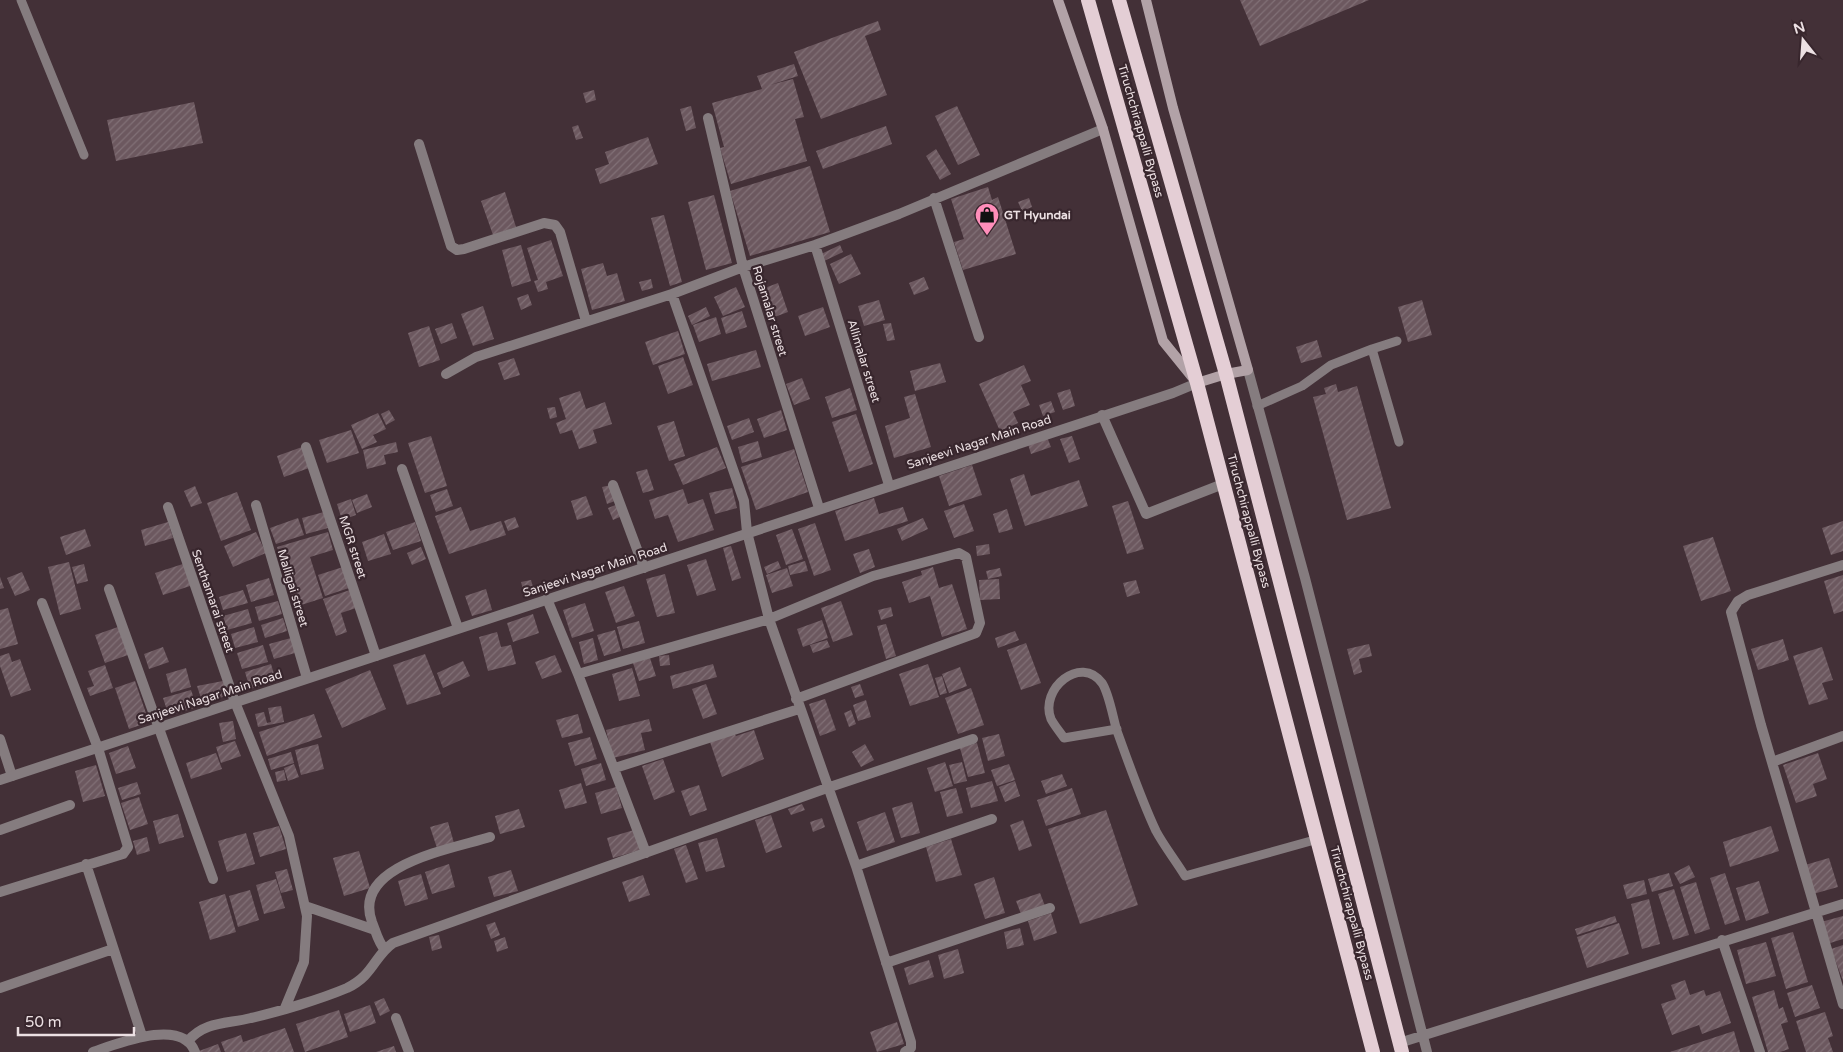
<svg xmlns="http://www.w3.org/2000/svg" width="1843" height="1052" font-family="'Varela Round',sans-serif">
<style>
.building{fill:url(#building-hatch)}
.lines{fill:none;stroke-linecap:round;stroke-linejoin:round}
.service{stroke:#857c7f;stroke-width:9}
.minor{stroke:#857c7f;stroke-width:10}
.tertiary{stroke:#857c7f;stroke-width:10}
.secondary{stroke:#b2a2a7;stroke-width:10}
.trunk{stroke:#e4ced5;stroke-width:14}
.labels{text-anchor:middle;dominant-baseline:central;stroke-width:4.5;stroke-linejoin:round;paint-order:stroke}
.street-label{font-size:12px;fill:#ece0e3;stroke:#38262d}
.poi-label{font-size:12px;font-weight:bold;fill:#ece0e3;stroke:#38262d;text-anchor:start}
</style>
<defs>
<pattern id="building-hatch" width="6" height="6" patternUnits="userSpaceOnUse" patternTransform="scale(1.25)"><rect width="6" height="6" fill="#6c585f"/><path d="M-1 1l2-2M0 6l6-6M5 7l2-2" fill="none" stroke="#817076"/></pattern>
</defs>
<rect width="100%" height="100%" fill="#433037"/>
<!-- building -->
<path class="building" d="M1240 0H1369L1260 46Z
M878 21 881 30 865 36 887 95 821 119 794 52Z
M794 64 798 76 770 85 793 79 804 117 795 119 807 161 731 184 720 148 724 147 712 103 762 89 757 76Z
M594 90 596 100 586 103 583 93Z
M194 102 203 143 116 161 107 120Z
M691 106 696 128 686 131 680 109Z
M957 106 980 155 958 165 935 116Z
M578 125 583 138 576 140 572 127Z
M886 126 892 144 823 169 816 151Z
M648 137 658 164 600 184 595 169 609 164 605 152Z
M936 149 951 174 940 180 926 156Z
M810 166 830 232 750 256 730 191Z
M988 187 992 200 998 197 1016 254 963 270 954 242 964 239 951 199Z
M505 192 516 227 493 235 481 201Z
M714 195 732 263 706 270 688 202Z
M1029 198 1032 207 1022 211 1018 202Z
M664 215 682 282 670 286 651 218Z
M551 240 563 276 546 282 548 289 538 292 534 281 538 280 527 248Z
M521 245 531 281 512 287 502 250Z
M840 245 843 252 822 262 819 255Z
M851 254 861 274 839 284 830 264Z
M603 263 607 276 617 273 625 301 592 310 581 269Z
M924 277 929 289 914 295 909 283Z
M651 279 653 288 642 291 639 282Z
M778 283 788 312 769 319 759 290Z
M736 287 745 307 723 316 714 297Z
M528 294 532 305 521 310 517 298Z
M879 300 885 320 864 326 858 306Z
M1422 300 1432 335 1408 342 1398 307Z
M483 306 494 339 473 346 461 314Z
M706 307 710 316 692 325 688 316Z
M823 307 830 327 805 336 798 316Z
M742 311 747 327 726 334 721 318Z
M716 317 721 334 699 342 693 325Z
M452 323 457 338 441 344 435 329Z
M891 323 895 340 887 341 883 324Z
M429 326 440 360 419 367 408 333Z
M678 331 685 354 653 365 645 342Z
M1317 340 1322 357 1301 363 1296 347Z
M756 350 761 367 712 381 707 364Z
M683 357 693 385 668 394 658 366Z
M514 358 520 375 504 380 498 363Z
M940 363 946 382 915 391 910 371Z
M1024 365 1031 381 1021 385 1030 405 1013 412 1018 423 1000 431 979 384Z
M802 378 810 399 794 405 786 384Z
M1336 384 1338 392 1357 386 1391 508 1347 520 1313 397 1326 394 1324 388Z
M850 388 857 410 832 418 825 397Z
M1070 389 1075 406 1063 410 1057 393Z
M580 391 586 409 605 402 612 424 593 430 597 443 579 449 572 430 560 434 556 423 566 419 559 398Z
M915 394 931 447 894 458 885 426 910 418 904 397Z
M1051 401 1055 412 1043 416 1039 405Z
M555 407 557 417 550 419 547 408Z
M389 410 395 420 386 425 381 414Z
M781 410 787 430 764 438 757 419Z
M378 413 386 429 373 435 377 442 362 449 351 425Z
M856 414 873 464 849 472 832 422Z
M749 418 754 432 732 440 727 426Z
M674 421 685 456 669 461 657 426Z
M351 430 359 453 327 463 319 440Z
M431 436 447 486 425 493 408 443Z
M1072 436 1080 459 1069 463 1060 439Z
M1047 437 1051 447 1031 454 1028 444Z
M758 441 762 457 742 463 738 447Z
M396 442 398 452 384 455 386 464 367 469 363 450Z
M302 447 309 468 284 477 277 456Z
M717 447 726 468 683 485 674 464Z
M794 449 808 492 756 510 741 467Z
M972 465 982 495 949 506 939 476Z
M647 469 654 490 643 493 636 472Z
M1024 474 1031 496 1079 480 1088 506 1025 526 1010 479Z
M611 485 615 501 607 504 602 487Z
M195 486 202 503 191 507 184 491Z
M732 488 737 508 715 514 709 493Z
M447 489 453 506 436 512 430 495Z
M683 489 688 504 703 499 714 530 678 542 668 515 655 519 649 500Z
M237 492 251 530 221 541 207 503Z
M367 494 372 507 357 513 352 500Z
M586 496 593 515 577 520 571 501Z
M874 498 879 514 903 507 908 521 845 541 835 511Z
M351 499 356 515 342 520 337 504Z
M1128 501 1144 549 1127 554 1112 506Z
M618 504 622 516 613 520 608 508Z
M964 504 974 531 954 538 944 511Z
M461 507 470 531 501 521 506 535 449 554 435 516Z
M1007 509 1013 529 999 533 993 514Z
M324 512 328 528 306 534 302 518Z
M515 517 519 527 508 531 504 521Z
M298 518 304 535 276 544 270 528Z
M923 518 928 529 902 541 897 529Z
M1843 521V551L1831 555 1822 528Z
M168 522 173 538 145 546 141 530Z
M415 522 421 541 393 550 386 532Z
M815 523 831 570 814 576 798 529Z
M85 529 91 546 66 555 60 537Z
M792 529 803 559 786 565 776 535Z
M256 532 266 553 233 567 224 546Z
M328 532 333 550 310 557 323 598 295 607 277 547Z
M384 534 391 554 368 561 362 542Z
M1713 537 1731 591 1701 601 1683 546Z
M989 544 990 554 977 556 976 546Z
M731 546 741 578 732 581 723 548Z
M421 547 426 559 412 565 407 553Z
M869 549 875 567 860 573 853 554Z
M706 559 716 590 697 596 687 565Z
M778 561 781 568 767 574 764 567Z
M805 561 808 571 790 575 788 566Z
M69 562 81 609 60 615 48 567Z
M186 563 193 585 163 595 155 573Z
M84 564 88 581 77 584 72 567Z
M343 567 349 588 325 596 318 575Z
M933 567 939 588 952 584 967 629 942 637 930 596 909 603 902 582 922 575 921 571Z
M787 568 793 586 772 593 766 575Z
M1000 568 1002 576 988 579 986 571Z
M22 572 30 590 15 596 7 578Z
M665 574 675 613 657 617 646 579Z
M1843 575V611L1834 614 1824 581Z
M0 577 4 588 0 589Z
M269 578 274 595 251 602 246 585Z
M999 579 1000 599 980 600 979 580Z
M531 580 535 594 525 597 521 582Z
M1136 580 1140 593 1127 597 1123 583Z
M624 586 635 616 616 623 605 592Z
M486 589 492 610 472 616 465 596Z
M243 590 248 603 223 610 219 597Z
M350 590 356 608 341 613 347 632 336 636 323 599Z
M278 601 282 614 259 621 255 607Z
M841 601 853 635 833 642 821 608Z
M585 603 594 631 572 638 563 610Z
M891 607 893 616 881 620 878 610Z
M8 608 18 644 0 649V610Z
M248 609 252 623 227 630 223 616Z
M533 614 539 633 513 642 507 623Z
M283 618 287 631 265 638 261 625Z
M822 620 828 638 803 647 797 629Z
M639 621 645 643 623 649 617 627Z
M886 624 896 656 886 659 877 626Z
M118 627 128 655 105 663 95 635Z
M254 627 258 642 235 648 231 634Z
M615 630 621 651 604 656 597 635Z
M1015 631 1019 640 998 648 995 638Z
M497 632 501 647 511 645 516 664 488 671 479 637Z
M291 638 295 653 274 659 269 644Z
M593 638 598 660 584 664 579 642Z
M1783 639 1789 660 1758 670 1751 649Z
M827 640 830 647 813 653 810 645Z
M1026 643 1041 683 1021 690 1007 650Z
M1369 644 1372 656 1359 659 1362 672 1354 675 1347 649Z
M263 645 268 662 242 669 237 653Z
M163 647 169 662 149 669 144 654Z
M1822 647 1833 680 1822 683 1828 699 1809 705 1793 656Z
M9 653 12 662 20 659 31 690 11 697 0 666V656Z
M425 654 441 694 407 705 393 665Z
M555 655 562 672 542 679 535 662Z
M669 655 670 665 660 666 659 656Z
M650 658 656 676 639 681 633 663Z
M463 661 470 676 443 688 437 673Z
M271 664 276 681 250 689 245 672Z
M713 664 717 677 673 689 670 676Z
M928 664 939 697 910 706 899 674Z
M105 665 113 688 90 696 87 688 94 686 88 671Z
M960 667 967 686 949 693 942 674Z
M186 668 191 687 171 693 166 674Z
M632 668 640 696 619 701 612 674Z
M370 670 386 709 342 728 325 689Z
M942 676 947 693 940 695 935 678Z
M135 681 149 722 129 729 115 688Z
M223 681 228 695 203 704 197 686Z
M706 684 717 714 703 719 692 689Z
M860 684 864 695 855 698 851 687Z
M971 688 984 725 958 734 945 698Z
M191 690 197 707 169 716 163 698Z
M825 699 836 730 820 736 809 704Z
M866 700 871 717 858 721 853 705Z
M281 706 284 722 258 727 255 714 264 712 267 723 271 722 268 708Z
M851 710 856 724 849 727 844 713Z
M314 714 322 737 267 756 259 732Z
M578 714 583 733 562 738 556 720Z
M649 719 652 731 641 733 645 750 613 758 606 730Z
M233 721 236 739 223 742 219 723Z
M754 730 764 759 722 777 710 742 734 733 736 736Z
M999 734 1005 756 988 761 982 738Z
M590 737 597 759 575 766 568 743Z
M235 741 241 756 221 763 216 747Z
M977 743 985 773 968 777 960 748Z
M318 744 324 769 301 775 295 750Z
M865 744 874 760 861 767 852 752Z
M128 746 136 768 116 774 109 753Z
M291 752 294 763 271 770 268 759Z
M216 753 222 769 191 779 186 763Z
M1818 753 1827 779 1813 784 1817 796 1796 803 1783 765Z
M663 759 675 792 654 800 642 766Z
M945 762 953 786 935 792 927 768Z
M962 762 967 781 954 784 949 765Z
M601 763 606 780 586 786 581 769Z
M294 764 299 777 288 781 284 768Z
M1009 764 1015 780 997 786 991 770Z
M96 765 105 796 83 802 75 771Z
M284 770 286 780 277 782 275 772Z
M1062 774 1067 786 1046 794 1041 781Z
M992 781 998 801 971 808 966 788Z
M1015 781 1020 796 1005 802 999 787Z
M137 782 141 794 122 800 118 788Z
M581 783 587 803 565 809 559 790Z
M699 785 707 810 690 816 681 791Z
M616 787 622 808 601 814 595 793Z
M956 788 963 813 947 817 940 792Z
M1072 788 1081 814 1046 826 1037 800Z
M139 797 148 824 130 830 121 803Z
M912 802 920 833 901 838 892 808Z
M802 804 805 810 791 815 788 809Z
M519 809 525 827 500 834 495 816Z
M1106 810 1138 905 1080 924 1048 829Z
M885 812 895 842 867 851 857 822Z
M178 814 184 837 159 844 153 821Z
M771 815 782 847 766 853 755 820Z
M822 818 825 827 813 832 810 822Z
M1023 820 1032 846 1019 851 1010 825Z
M448 822 454 843 437 848 430 827Z
M279 826 286 849 260 857 253 833Z
M1771 826 1779 851 1730 867 1723 842Z
M634 830 640 850 613 858 607 838Z
M246 833 255 864 227 872 218 841Z
M147 837 150 851 137 855 133 841Z
M717 838 725 867 706 872 698 843Z
M951 839 962 875 936 882 926 847Z
M686 845 698 879 686 883 674 849Z
M359 851 370 888 344 896 333 858Z
M1829 858 1838 887 1813 894 1805 865Z
M449 864 455 887 432 894 425 872Z
M1689 865 1695 877 1680 884 1674 873Z
M287 869 293 890 281 893 275 872Z
M511 870 518 891 494 897 488 877Z
M1669 873 1673 886 1652 892 1648 879Z
M1725 873 1740 920 1725 925 1710 878Z
M421 874 428 899 405 906 398 881Z
M643 875 650 895 629 902 622 882Z
M994 877 1005 913 985 919 974 884Z
M276 879 285 908 264 914 256 885Z
M1644 880 1647 894 1627 899 1623 885Z
M1759 881 1769 913 1746 921 1736 888Z
M1696 882 1710 929 1695 934 1680 887Z
M1674 889 1689 935 1673 940 1658 894Z
M250 890 259 920 238 927 229 896Z
M1040 893 1045 906 1021 914 1016 901Z
M225 894 236 932 210 940 199 902Z
M1649 899 1660 944 1642 949 1631 904Z
M1051 913 1057 933 1034 941 1028 921Z
M1615 916 1617 922 1577 935 1575 929Z
M1843 916V939L1827 944 1821 922Z
M495 922 500 935 491 939 486 925Z
M1619 923 1629 954 1587 968 1577 937Z
M1020 928 1024 945 1007 949 1004 932Z
M1793 932 1808 982 1786 989 1771 938Z
M439 935 442 948 432 951 429 937Z
M505 937 508 948 497 952 494 941Z
M1766 942 1776 976 1746 984 1737 950Z
M1843 945V981L1831 949Z
M958 949 964 973 944 979 938 955Z
M929 960 934 977 909 985 904 968Z
M1685 980 1690 995 1704 990 1706 996 1720 991 1731 1023 1702 1034 1699 1025 1672 1035 1661 1004 1676 999 1671 985Z
M1812 985 1820 1008 1795 1017 1787 993Z
M1774 990 1779 1009 1783 1007 1788 1022 1781 1024 1789 1049 1780 1052H1768L1752 997Z
M384 998 390 1011 380 1016 374 1002Z
M370 1005 376 1023 350 1032 344 1014Z
M339 1010 348 1037 305 1052 296 1024Z
M1825 1012 1833 1036 1828 1038 1833 1052H1806L1796 1021Z
M897 1022 904 1044 877 1052 870 1032Z
M285 1028 294 1052H225L221 1042 241 1035 243 1042Z
M1734 1031 1740 1052H1670Z
M218 1044 221 1052H200L199 1051Z
M394 1046 396 1052H376Z"/>
<g class="lines">
<!-- service -->
<path class="service" d="M21 0 84 155
M1372 349 1397 341
M1257 406 1302 386 1331 365 1372 349 1399 442
M1117 729 1064 738C1060 732 1054 725 1051 719 1039 689 1081 654 1102 683 1109 693 1113 718 1117 731 1129 764 1141 799 1156 831 1164 846 1176 861 1185 876L1318 839"/>
<!-- minor -->
<path class="minor" d="M708 118 743 267 819 508
M419 144 451 246 457 250 464 249 544 223 555 225 560 232 586 321
M934 198 979 337
M815 245 889 485
M672 294 744 501 747 532 769 619 856 866 911 1042V1048L905 1052
M1248 370 1305 578 1427 1052
M446 374 476 357 672 294 743 267 815 245 899 214 1103 129
M1102 415 1146 514 1223 484
M306 447 376 656
M402 469 458 628
M613 485 644 568
M256 505 307 678
M168 507 235 702 289 836 307 916 304 962 285 1008
M1843 565 1748 595 1738 601 1731 612 1761 725 1843 1004
M109 589 213 879
M547 599 578 674 646 853
M578 674 769 619 873 576 959 553 966 557 980 623 976 633 796 699
M0 739 12 776
M1772 762 1843 736
M615 768 799 709
M0 830 70 805
M86 864 142 1036
M856 866 992 819
M0 892 123 854 128 847 98 748 42 603
M305 906 375 930
M1722 940 1760 1052
M385 950C378 942 376 932 372 922 351 865 452 849 490 837
M886 963 1050 908
M0 988 113 949
M396 1018 409 1052
M188 1041C205 1021 227 1024 251 1018 278 1012 321 999 347 988 374 975 374 956 393 943L827 788 973 739
M1399 1043 1843 904
M93 1052C117 1044 182 1017 195 1052"/>
<!-- tertiary -->
<path class="tertiary" d="M0 780 1173 393 1197 383"/>
<!-- secondary -->
<path class="secondary" d="M1058 0 1103 129 1163 341 1197 383 1226 374 1248 370 1173 108 1146 0"/>
<!-- trunk -->
<path class="trunk" d="M1088 0 1197 383 1373 1052
M1119 0 1226 374 1402 1052"/>
</g>
<!-- icons -->
<defs>
<symbol id="shop-pin" viewBox="-11 -11 22 30"><path d="M0 17L-7.5 6A9.5 9.5 0 1 1 7.5 6Z" fill="#ff8eba" stroke="#38262d"/><path d="M-5-2.5h2.3a2.7 3.5 0 0 1 5.4 0H5L5.5 6h-11ZM-1.5-2.5h3a1.5 2.3 0 0 0-3 0Z" fill="#111"/></symbol>
</defs>
<g fill-rule="evenodd">
<use href="#shop-pin" x="973" y="201" width="28" height="38"/>
</g>
<g class="labels">
<!-- street labels -->
<g class="street-label">
<text transform="translate(1141 131) rotate(74)">Tiruchchirappalli Bypass</text>
<text transform="translate(770 311) rotate(73)">Rojamalar street</text>
<text transform="translate(864 361) rotate(73)">Allimalar street</text>
<text transform="translate(979 442) rotate(-18)">Sanjeevi Nagar Main Road</text>
<text transform="translate(1249 521) rotate(75)">Tiruchchirappalli Bypass</text>
<text transform="translate(353 547) rotate(72)">MGR street</text>
<text transform="translate(595 570) rotate(-18)">Sanjeevi Nagar Main Road</text>
<text transform="translate(293 588) rotate(73)">Malligai street</text>
<text transform="translate(213 601) rotate(71)">Senthamarai street</text>
<text transform="translate(210 697) rotate(-18)">Sanjeevi Nagar Main Road</text>
<text transform="translate(1352 913) rotate(75)">Tiruchchirappalli Bypass</text>
</g>
<!-- poi labels -->
<g class="poi-label">
<text x="1004" y="215">GT Hyundai</text>
</g>
</g>
<!-- north arrow -->
<g transform="translate(1803 40) rotate(343)" stroke="#38262d" stroke-width="4" paint-order="stroke">
<path d="M0-4L9 19L0 12L-9 19Z" fill="#ece0e3"/>
<text y="-8" font-size="14" font-weight="bold" text-anchor="middle" fill="#ece0e3">N</text>
</g>
<!-- scale -->
<path d="M18 1027v8h116v-8" fill="none" stroke="#ece0e3" stroke-width="2.5"/>
<text x="25" y="1027" font-size="15" fill="#ece0e3" stroke="#38262d" stroke-width="4" paint-order="stroke">50 m</text>
</svg>
